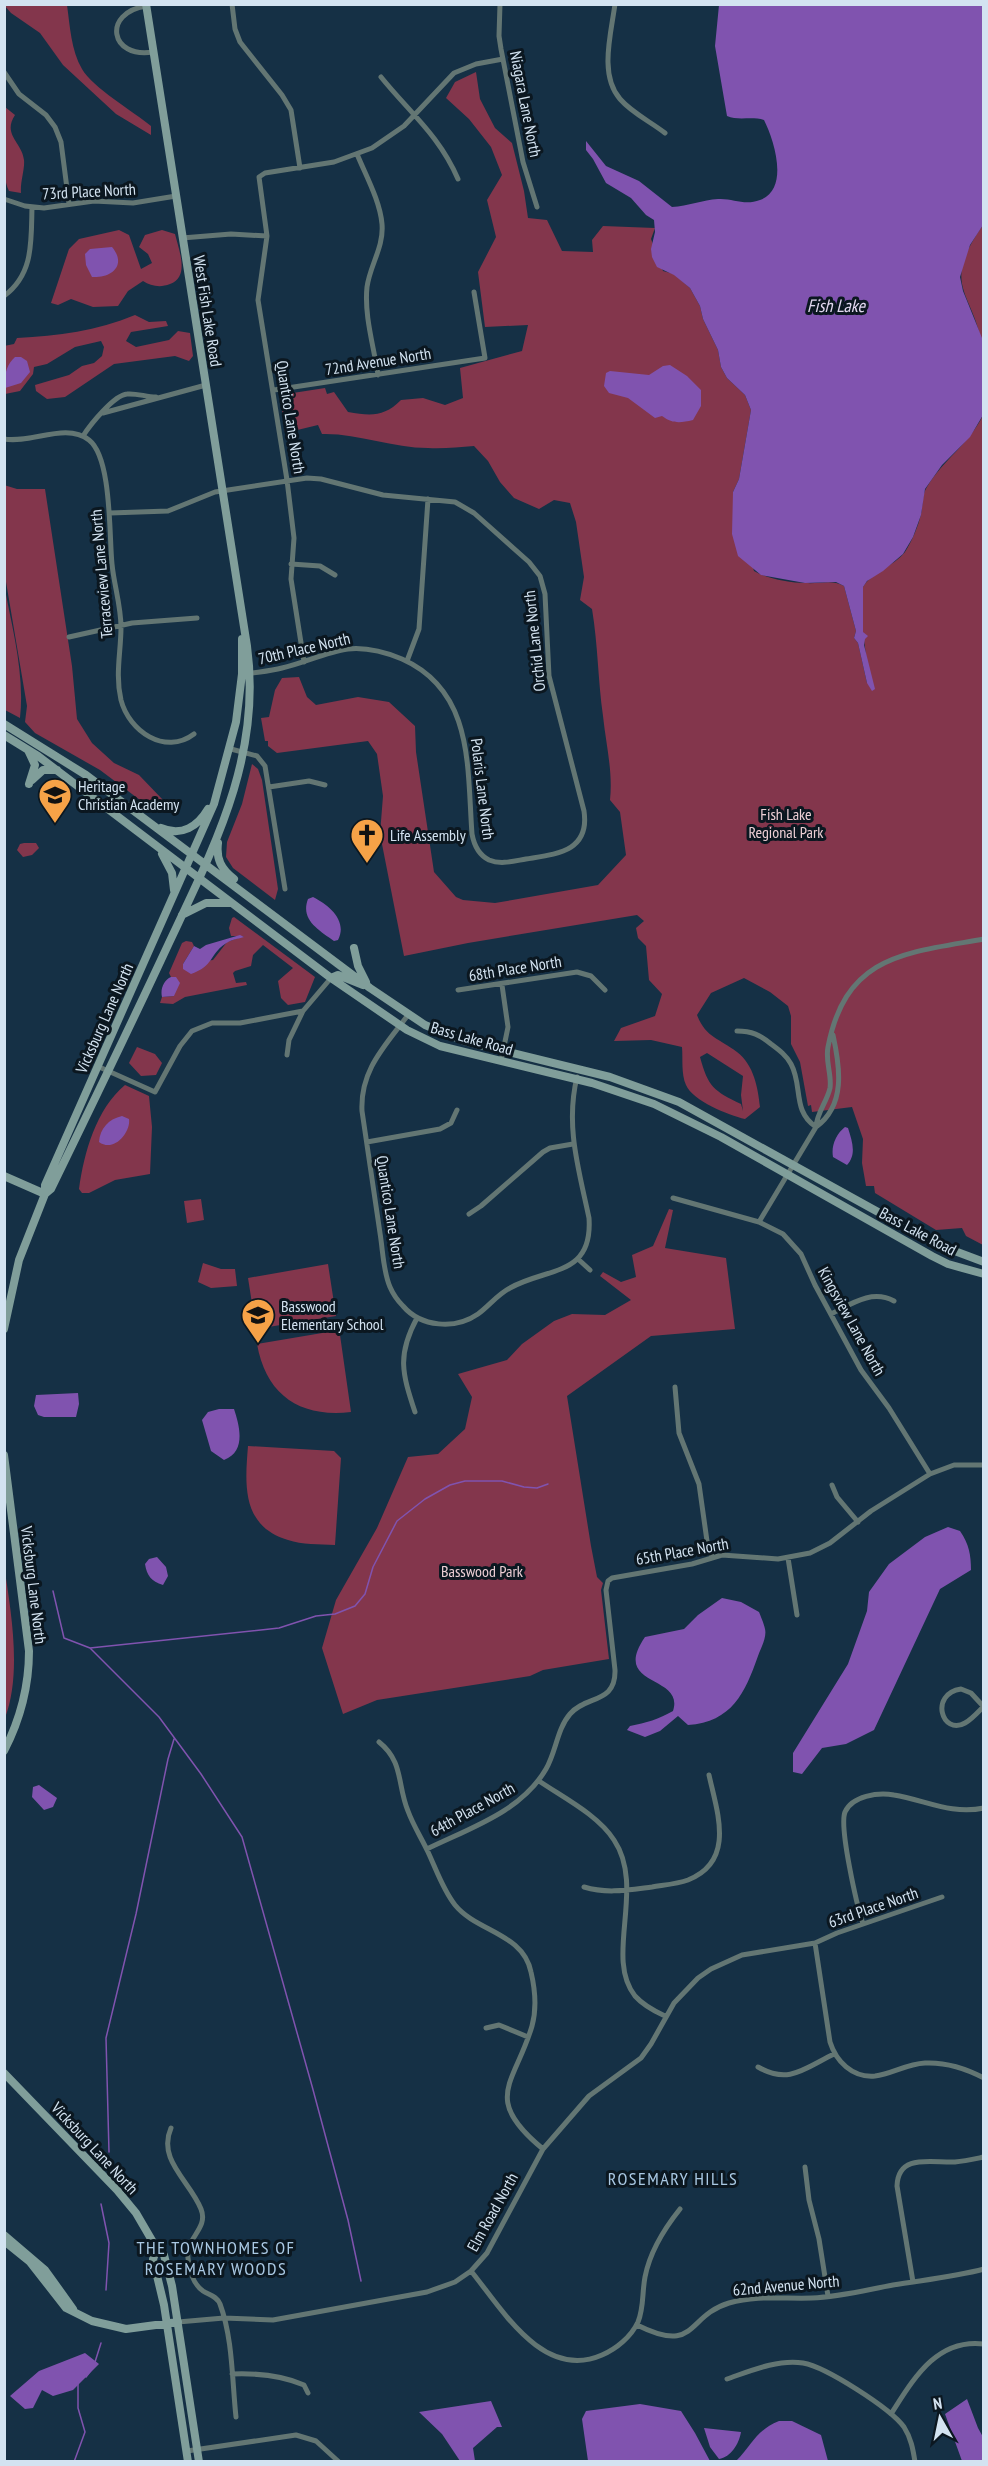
<svg xmlns="http://www.w3.org/2000/svg" width="988" height="2466" font-family="'PT Sans Narrow',sans-serif">
<style>
.green{fill:#83364c;fill-rule:evenodd}
.water{fill:#8053af}
.lines{fill:none;stroke-linecap:round;stroke-linejoin:round}
.stream{stroke:#8053af;stroke-width:1.5}
.street{stroke:#637673;stroke-width:5}
.secondary{stroke:#809e9a;stroke-width:8}
.labels{text-anchor:middle;dominant-baseline:central;stroke-width:6;stroke-linejoin:round;paint-order:stroke}
.street-label{font-size:16px;fill:#d3e3f1;stroke:#0b1720}
.poi-label{font-size:16px;fill:#d3e3f1;stroke:#0b1720;text-anchor:start}
.park-label{font-size:16px;fill:#edcfd5;stroke:#0b1720}
.water-label{font-size:18px;font-style:italic;fill:#e1d7ef;stroke:#0b1720}
.neighbourhood-label{font-size:18px;letter-spacing:1.5px;fill:#aac9e4;stroke:#0b1720}
</style>
<rect width="100%" height="100%" fill="#153045"/>
<!-- green -->
<path class="green" d="M4 5H67C70 26 71 50 82 69 92 87 134 112 151 126V135L116 114 63 65 40 33 11 13Z
M476 72 480 99 495 128 512 143 524 191 528 218 547 220 562 251 593 252 592 240 603 226 655 228 651 239 663 271 674 274 690 288 700 306 703 319 718 350 721 367 727 378 745 395 751 410 739 479 733 492 754 571C768 579 789 583 806 583 820 584 832 579 844 586L856 631 854 638 858 643 867 683V663L863 632V587C871 573 894 566 905 552 912 541 918 527 921 514 923 505 922 494 927 487 943 460 970 443 983 415V1245L966 1236 962 1228 936 1230 875 1193 874 1186H866L862 1163 863 1139 852 1107 812 1112 811 1105 808 1106 800 1062 791 1044V1016L788 1006 770 992 744 978 711 993 697 1015C706 1038 719 1038 737 1052 754 1065 758 1088 760 1107L745 1119C728 1115 693 1101 686 1085 681 1074 683 1059 682 1047L651 1040 614 1041 621 1028 655 1016 662 994 649 980 646 946 638 938 636 928 644 921 637 915 468 943 404 956 380 834 383 796 377 754 368 741 277 753 268 746V741H265L261 718 269 717 275 690 282 678 299 677 307 697 316 705 358 697 389 702 415 726 416 752 434 872 456 897 463 900 495 903 598 885 626 855 620 812 610 800C613 771 606 745 603 716 598 681 598 645 592 609L580 600 584 577 576 522 570 503 554 500 539 509 514 498 500 482 488 461 474 446C459 447 443 449 428 448 392 448 357 433 322 434L318 425 285 433 280 395 325 388 327 394 334 392 348 412C371 416 384 417 401 400L423 398 445 405 463 398 460 368 522 351 528 325 485 327 478 272 496 237 487 200 502 175 491 147 469 119 446 98 455 82ZM707 1053 743 1076 741 1095 743 1111 741 1104C714 1091 708 1087 700 1057Z
M5 107 15 115C2 135 22 142 24 160 25 169 20 182 21 193L9 191C0 174 4 128 5 107Z
M983 225V350C974 290 939 288 983 225Z
M119 230 129 235 141 269 152 263 148 254 139 247 145 235 162 230 175 234C179 250 190 277 170 284 160 288 151 286 143 281L128 291 118 306 93 307 71 299 58 305 51 303 69 249 79 239Z
M135 315 149 322 166 321 168 326 131 332 126 341 136 347 169 340 178 331 190 333 193 356 189 361 175 356 114 364 65 397 47 399 36 391 35 385 69 375 82 366 94 363 102 356 104 347 101 341 75 347 47 364 34 367 33 374 20 391 5 394 4 346 14 344 17 338C58 336 97 331 135 315Z
M4 485 17 489H45L72 666 77 719 92 743 114 763 139 775 163 800 152 809 100 770 35 733 25 722 27 706 5 576Z
M4 584C12 628 25 674 20 718L5 710Z
M252 764 258 769 262 780 278 889 275 900 233 868 226 857 227 842 242 804Z
M24 843H36L39 848 32 855 23 857 17 850 20 844Z
M234 917 315 977 305 1002 288 1005 281 998 278 981 293 968 263 945 253 955 251 966 235 971 233 973 236 983 246 982 247 985 185 997 173 1004 160 1003 162 997 174 996 176 977H171L169 973 182 943 186 941 192 942 194 946 183 964 213 960 227 942 244 936H231L229 928 232 918Z
M137 1047 155 1054 162 1063 156 1075 141 1076 129 1063Z
M125 1085 149 1096 152 1127 150 1174 115 1180 89 1193H82L79 1189C84 1153 96 1109 125 1085Z
M201 1199 204 1220 187 1223 184 1201Z
M669 1209 673 1210 665 1248 726 1258 735 1329 651 1336 567 1396 591 1546 597 1577 603 1583 601 1590 609 1659 543 1670 530 1676 377 1700 343 1714 322 1648 336 1600 377 1528 408 1457 438 1454 465 1429 472 1397 458 1374 507 1360 522 1344 554 1321 572 1314 605 1315 631 1300 600 1276 603 1272 621 1282 636 1277 632 1255 653 1246Z
M203 1263 221 1269H235L237 1286 211 1288 198 1282Z
M328 1264 336 1316 256 1329 248 1278Z
M334 1331 340 1335 351 1412C300 1418 266 1395 257 1344Z
M248 1446 334 1451 341 1458 335 1545C319 1544 302 1545 288 1540 241 1526 245 1484 248 1446Z
M4 1565C11 1612 22 1673 5 1718Z"/>
<!-- water -->
<path class="water" d="M719 5H983V225L970 245 960 277 963 291 982 338 983 415 970 437 942 465 925 489 921 515 913 537 903 554 883 571 867 581 863 587V632L868 636 865 639 864 645 875 689 872 691 867 683 858 643 854 638 856 631 844 586 836 582 805 583 761 575 738 556 732 534 733 492 739 479 751 410 745 395 727 378 721 367 718 350 703 319 700 306 690 288 674 275 657 267 652 257 651 249 655 232 654 220 646 215 631 198 606 183 593 159 586 150V141L606 166 639 181 672 207C688 206 703 200 718 199 733 198 744 206 760 200 790 189 774 140 764 120 752 116 738 121 727 116L715 46Z
M112 247C127 265 112 278 92 277L86 265 85 254 90 249Z
M15 357H21L27 361 30 372 21 383 5 388C4 376 6 365 15 357Z
M670 365 687 376 701 390V406L693 420C680 423 673 424 662 416L655 418 628 398 609 393 604 386 606 373 610 371 649 375 663 366Z
M313 897C329 905 348 921 338 940L334 941C319 930 300 920 308 899Z
M240 935 244 937C237 939 230 940 225 944 209 955 214 966 191 974L183 969V964L194 946 200 949 206 945Z
M171 977H176L180 983 174 996 162 997C160 989 164 980 171 977Z
M122 1116 129 1119C131 1132 114 1153 99 1142 100 1128 109 1119 122 1116Z
M845 1127 848 1128C852 1141 857 1154 847 1165L833 1157C831 1146 836 1134 845 1127Z
M78 1393 79 1404 76 1417H44L38 1415 34 1406 36 1395Z
M219 1409H234C240 1427 246 1452 224 1460L211 1451 202 1420 208 1412Z
M948 1527 960 1531C969 1544 971 1555 971 1570L940 1589 874 1730 846 1744 822 1748 802 1774 793 1772V1753L848 1664 867 1611 869 1592 889 1564 925 1537Z
M157 1557 166 1567 168 1576 163 1585C151 1581 147 1576 145 1564L149 1559Z
M722 1598 741 1602 759 1612C761 1617 764 1624 765 1629 767 1637 761 1648 758 1656 745 1693 732 1722 688 1725L678 1716 660 1731 645 1737 627 1730 630 1726C646 1723 659 1719 673 1711 685 1674 610 1688 645 1637L684 1629 698 1615Z
M39 1785 57 1798 53 1807 44 1810 32 1797 33 1787Z
M85 2353 99 2364 73 2390 53 2396 42 2390 33 2408 25 2409 10 2396 39 2371Z
M967 2399 978 2428 983 2437V2461H962L945 2414Z
M491 2401 502 2427H497L473 2448 475 2461H460L442 2434 419 2412Z
M640 2404 681 2411 695 2433 710 2461H588L582 2419 586 2411Z
M779 2421H792L821 2435 828 2461H736C753 2444 755 2431 779 2421Z
M704 2428 741 2432C739 2444 731 2457 719 2459L710 2447Z"/>
<g class="lines">
<!-- stream -->
<path class="stream" d="M53 1591 64 1638 90 1648 279 1628 316 1616 335 1614 355 1606 365 1594 373 1567 397 1521 425 1499 450 1485 465 1481H502L524 1487 537 1488 548 1484
M90 1648 159 1717 201 1774 242 1837 312 2086 348 2220 361 2281
M109 2152 106 2038 136 1914 168 1759 174 1739
M101 2204 109 2243 106 2290
M95 2362 101 2343
M86 2377 92 2369
M74 2462 85 2432 78 2408V2384"/>
<!-- street -->
<path class="street" d="M232 4 235 29 240 42 282 95 291 110 300 168
M500 4 499 36 501 49 523 162 537 207
M615 4C611 34 599 75 620 99 632 113 651 122 665 133
M146 6C102 13 110 59 153 52
M4 72 19 94 46 115 55 127 61 142 69 204
M381 77C410 113 439 135 458 179
M357 154C366 176 380 201 382 224 384 247 370 265 367 287 364 316 374 347 378 375
M4 199 25 206 44 208 94 201 133 203 176 196
M182 238 231 234 267 236
M4 296C34 274 31 241 32 207
M274 390 485 358 474 292
M103 413 206 385
M83 436C90 425 114 395 127 394 137 393 146 397 156 397
M4 439C31 444 66 422 89 440 112 458 109 536 112 564 114 585 121 606 121 627 121 652 115 674 121 700 129 731 165 756 194 734
M110 513 168 511 215 492 307 478 321 479 383 495 455 502 474 513 529 562 540 576 545 594 549 676 584 811C590 852 556 854 526 859 514 861 501 865 489 860 479 855 474 845 472 834 467 767 474 691 402 659 385 652 367 647 348 649 326 652 304 663 282 668 271 671 258 672 246 674
M291 564 320 566 335 575
M69 637 132 623 197 618
M407 661 419 629 428 499
M304 662 291 579 294 538 287 480 258 300 267 236 259 177 265 173 334 162 372 148 404 126 454 73 476 64 503 59
M231 749 257 756 265 766 285 889
M269 787 309 781 325 785
M458 990 577 972 591 976 605 990
M408 1015C385 1046 360 1070 362 1111 368 1152 374 1192 380 1233 383 1251 383 1271 390 1287 393 1294 398 1301 403 1306 421 1327 455 1330 478 1314 489 1306 497 1295 510 1288 547 1267 593 1277 589 1218 579 1170 565 1126 577 1077
M737 1031C752 1031 760 1035 771 1044 779 1050 786 1055 791 1064 803 1086 792 1111 816 1127
M287 1055 289 1040 303 1011
M501 1061 508 1027 502 985
M97 1066 155 1092 180 1046 192 1031 212 1023H240L303 1011 331 978
M816 1127C846 1105 840 1067 833 1035
M367 1142 440 1129 451 1123 457 1110
M673 1198 759 1222 783 1234 801 1254 815 1285 861 1370 889 1408 930 1474
M469 1214 481 1206 543 1152 550 1148 573 1144
M759 1222 816 1127C817 1112 827 1102 830 1088 832 1075 825 1061 828 1047 846 954 906 953 984 939
M578 1259 590 1270
M831 1314C851 1304 872 1289 894 1301
M675 1387 679 1433 699 1484 707 1541 712 1557
M415 1412C402 1373 397 1355 417 1318
M832 1485 837 1497 858 1522
M788 1558 797 1615
M983 1706 971 1693 961 1689C929 1694 942 1736 965 1723 972 1719 978 1712 984 1706
M379 1742C404 1762 397 1785 408 1811 413 1825 422 1839 428 1852 436 1869 443 1890 455 1905 477 1932 523 1933 531 1972 535 1989 537 2008 532 2026 515 2084 481 2098 543 2149
M539 1781C564 1798 598 1815 614 1840 646 1888 604 1957 635 1996 643 2005 654 2011 665 2016
M427 1849C470 1828 521 1812 546 1769 556 1752 557 1729 570 1714 586 1695 616 1704 615 1670L606 1590 608 1581 612 1578 692 1564 722 1555 778 1559 810 1553 830 1543 871 1511 930 1474 954 1465H984
M584 1887C607 1894 628 1890 652 1887 664 1885 677 1884 688 1880 736 1861 717 1812 709 1775
M863 1924C857 1906 839 1827 845 1812 852 1796 878 1792 894 1795 925 1800 951 1815 984 1808
M815 1943 830 2042C836 2061 852 2078 875 2076 892 2074 906 2064 925 2063 946 2062 965 2068 984 2078
M486 2028 499 2025 528 2037
M758 2067C789 2085 805 2068 834 2054
M171 2128C157 2160 190 2181 201 2209 209 2229 185 2238 188 2258 189 2269 193 2284 203 2291 209 2295 217 2296 220 2304 233 2339 232 2381 236 2417
M805 2167 809 2200 819 2239 828 2296
M471 2271C502 2309 543 2381 602 2355 616 2349 631 2337 638 2322 644 2308 642 2292 645 2277 650 2251 664 2229 680 2209
M913 2282 897 2186C898 2153 932 2163 955 2162 965 2161 974 2159 984 2157
M178 2322 224 2318 273 2320 427 2292 455 2282 471 2271 487 2253 543 2149 589 2096 641 2058 651 2044 674 2003 698 1978 711 1969 742 1955 815 1943 837 1933 942 1897
M637 2325C697 2355 686 2316 729 2303 757 2295 784 2299 812 2298 839 2297 866 2290 893 2285 923 2280 954 2277 984 2269
M232 2374C257 2373 281 2375 304 2385L308 2393
M727 2379C750 2371 778 2359 803 2363 826 2367 890 2408 904 2427 911 2438 913 2449 915 2462
M891 2414C913 2380 936 2338 984 2344
M187 2451 296 2435 316 2441 339 2462"/>
<!-- secondary -->
<path class="secondary" d="M4 724 86 775 370 988 425 1025 464 1041 610 1077 679 1102 936 1244 984 1262
M4 735 38 756 331 978 407 1030 440 1046 592 1083 654 1104 721 1137 932 1256 948 1264 984 1274
M28 750 35 765 29 784
M32 780 43 770H57
M161 828C182 837 198 826 208 809
M218 843C216 859 221 869 234 879
M162 854 172 873 174 890
M182 915 206 903H230
M354 948 358 966 366 982
M331 978 338 975 363 985
M4 1176 45 1194
M45 1194V1185L214 804 236 722 242 674V639
M4 1329 19 1260 45 1194 51 1189C88 1113 125 1037 161 960 208 858 263 763 247 646L146 4
M4 1455 29 1651C29 1687 21 1718 4 1751
M4 2073 117 2190 136 2213 157 2249 164 2255 172 2286 199 2462
M4 2235 45 2270 73 2309
M4 2241 30 2262 66 2308 92 2321 126 2329 178 2322
M157 2249 153 2259 164 2305 188 2462"/>
</g>
<!-- icons -->
<defs>
<symbol id="school-pin" viewBox="-11 -11 22 30"><path d="M0 17L-7.5 6A9.5 9.5 0 1 1 7.5 6Z" fill="#f6a247" stroke="#0b1720"/><path d="M0-5L7-2L0 1L-7-2ZM-4 1L0 2.5L4 1V4Q0 6-4 4Z" fill="#111"/></symbol>
<symbol id="church-pin" viewBox="-11 -11 22 30"><path d="M0 17L-7.5 6A9.5 9.5 0 1 1 7.5 6Z" fill="#f6a247" stroke="#0b1720"/><path d="M-1.2-6h2.4v3.5h3.3v2.4h-3.3V6h-2.4V-.1h-3.3v-2.4h3.3Z" fill="#111"/></symbol>
</defs>
<g fill-rule="evenodd">
<use href="#school-pin" x="36" y="776" width="38" height="52"/>
<use href="#church-pin" x="348" y="816" width="38" height="52"/>
<use href="#school-pin" x="239" y="1296" width="38" height="52"/>
</g>
<g class="labels">
<!-- street labels -->
<g class="street-label">
<text transform="translate(526 104) rotate(79)">Niagara Lane North</text>
<text transform="translate(89 191) rotate(-3)">73rd Place North</text>
<text transform="translate(208 311) rotate(81)">West Fish Lake Road</text>
<text transform="translate(378 361) rotate(-9)">72nd Avenue North</text>
<text transform="translate(291 417) rotate(81)">Quantico Lane North</text>
<text transform="translate(101 574) rotate(-95)">Terraceview Lane North</text>
<text transform="translate(534 641) rotate(-96)">Orchid Lane North</text>
<text transform="translate(304 648) rotate(-13)">70th Place North</text>
<text transform="translate(483 789) rotate(83)">Polaris Lane North</text>
<text transform="translate(515 968) rotate(-9)">68th Place North</text>
<text transform="translate(104 1018) rotate(-66)">Vicksburg Lane North</text>
<text transform="translate(472 1038) rotate(16)">Bass Lake Road</text>
<text transform="translate(391 1212) rotate(81)">Quantico Lane North</text>
<text transform="translate(918 1231) rotate(28)">Bass Lake Road</text>
<text transform="translate(852 1321) rotate(61)">Kingsview Lane North</text>
<text transform="translate(682 1551) rotate(-10)">65th Place North</text>
<text transform="translate(34 1585) rotate(83)">Vicksburg Lane North</text>
<text transform="translate(472 1809) rotate(-29)">64th Place North</text>
<text transform="translate(873 1907) rotate(-19)">63rd Place North</text>
<text transform="translate(95 2148) rotate(47)">Vicksburg Lane North</text>
<text transform="translate(492 2212) rotate(-61)">Elm Road North</text>
<text transform="translate(786 2285) rotate(-5)">62nd Avenue North</text>
</g>
<!-- poi labels -->
<g class="poi-label">
<text x="78" y="786">Heritage<tspan x="78" dy="18">Christian Academy</tspan></text>
<text x="390" y="835">Life Assembly</text>
<text x="281" y="1306">Basswood<tspan x="281" dy="18">Elementary School</tspan></text>
</g>
<!-- park labels -->
<g class="park-label">
<text x="786" y="814">Fish Lake<tspan x="786" dy="18">Regional Park</tspan></text>
<text x="482" y="1571">Basswood Park</text>
</g>
<!-- water labels -->
<g class="water-label">
<text x="836" y="305">Fish Lake</text>
</g>
<!-- neighbourhood labels -->
<g class="neighbourhood-label">
<text x="673" y="2178">ROSEMARY HILLS</text>
<text x="216" y="2247">THE TOWNHOMES OF<tspan x="216" dy="21">ROSEMARY WOODS</tspan></text>
</g>
</g>
<!-- border -->
<rect width="988" height="2466" fill="none" stroke="#d3e3f1" stroke-width="12"/>
<!-- north arrow -->
<g transform="translate(940 2418) rotate(351)" stroke="#0b1720" stroke-width="4.5" paint-order="stroke">
<path d="M0-4.5L10 22L0 15L-10 22Z" fill="#d3e3f1"/>
<text y="-9" font-size="16" font-weight="bold" text-anchor="middle" fill="#d3e3f1">N</text>
</g>
</svg>
